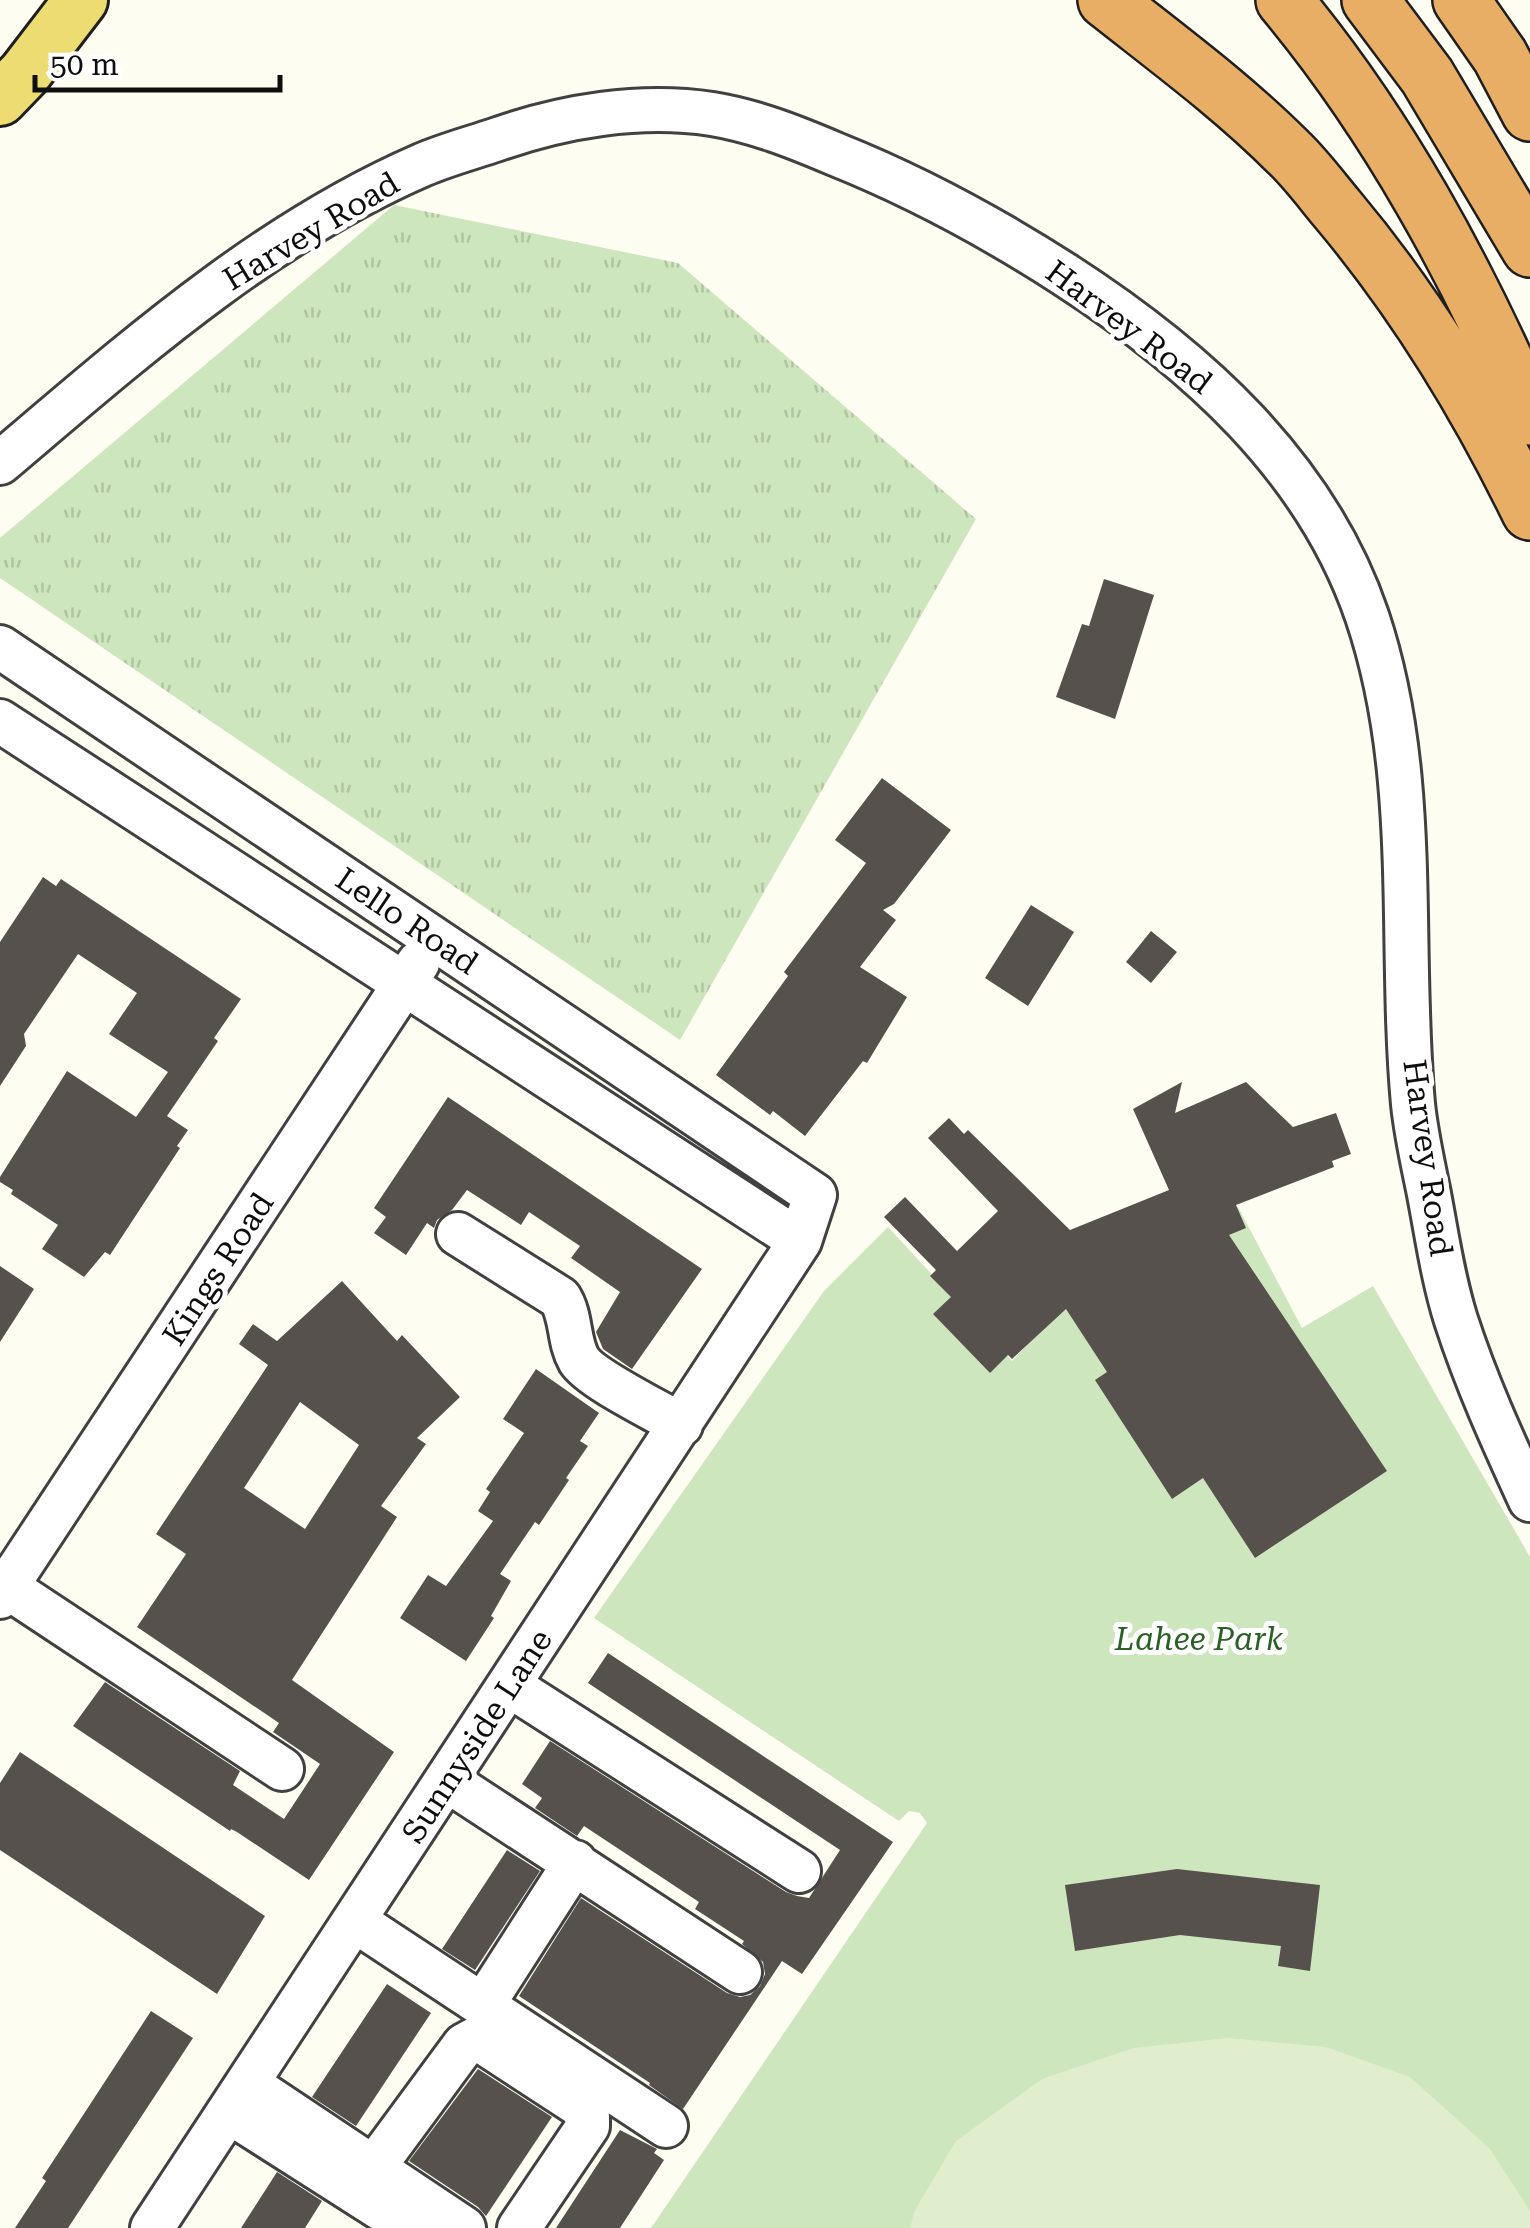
<svg xmlns="http://www.w3.org/2000/svg" width="1530" height="2228" font-family="'Roboto Serif',serif">
<style>
.grass{fill:url(#grass-tufts)}
.park{fill:#cee6bd}
.pitch{fill:#e0eece}
.building{fill:#56514c;fill-rule:evenodd}
.lines{fill:none;stroke-linecap:round;stroke-linejoin:round}
.minor-casing{stroke:#414141;stroke-width:48}
.major-casing{stroke:#1f1f1f;stroke-width:58}
.highway-casing{stroke:#1f1f1f;stroke-width:60}
.minor{stroke:#fff;stroke-width:42}
.major{stroke:#eddc72;stroke-width:52}
.highway{stroke:#e8ae65;stroke-width:55}
.labels{text-anchor:middle;dominant-baseline:central;stroke-width:10;stroke-linejoin:round;paint-order:stroke}
.street-label{font-size:32px;fill:#0e0e0e;stroke:#fff}
.park-label{font-size:32px;font-style:italic;fill:#2a6124;stroke:#fff}
</style>
<defs>
<pattern id="grass-tufts" width="24" height="20" patternUnits="userSpaceOnUse" patternTransform="scale(2.5)"><rect width="24" height="20" fill="#cee6bd"/><path d="M3 7l-1-3M5 7V3M7 7l1-3M15 17l-1-3M17 17v-4M19 17l1-3" fill="none" stroke="#b0c4a1"/></pattern>
</defs>
<rect width="100%" height="100%" fill="#fefdf1"/>
<!-- grass -->
<path class="grass" d="M394 205 678 263 976 519 680 1040 0 578V538Z"/>
<!-- park -->
<path class="park" d="M1238 1207 1302 1328 1373 1286 1530 1557V2228H651L927 1823 920 1813 909 1811 899 1821 594 1618 824 1291 888 1227 1012 1361 1104 1264Z"/>
<!-- pitch -->
<path class="pitch" d="M1228 2038 1326 2047 1410 2077 1490 2149 1530 2211V2228H910L915 2210 956 2141 1042 2079 1133 2048Z"/>
<!-- building -->
<path class="building" d="M1104 579 1154 595 1115 719 1056 697 1082 624 1089 626Z
M882 778 951 830 894 904 883 910 896 920 860 967 907 997 867 1063 863 1061 805 1136 773 1111 770 1115 716 1075 788 976 784 972 866 863 835 840Z
M43 877 56 886 61 879 241 999 214 1038 218 1041 167 1116 188 1130 177 1146 180 1148 110 1255 105 1252 84 1277 42 1249 58 1225 11 1194 13 1190 0 1182V1177L67 1071 136 1117 168 1072 109 1034 137 993 78 954 24 1034 26 1046 0 1086V942Z
M1031 905 1074 932 1028 1006 985 978Z
M1151 931 1177 952 1151 983 1126 962Z
M1182 1082 1175 1113 1246 1082 1293 1127 1336 1113 1351 1154 1332 1161 1334 1167 1236 1205 1246 1228 1229 1235 1387 1471 1255 1558 1203 1478 1172 1499 1095 1380 1107 1372 1066 1309 1012 1359 1008 1355 990 1373 933 1314 951 1297 930 1276 936 1270 884 1217 905 1197 957 1251 998 1211 928 1138 949 1118 964 1134 968 1130 1070 1230 1169 1190 1133 1109Z
M448 1097 702 1269 632 1369 603 1349 596 1332 620 1292 571 1258 580 1246 529 1212 521 1225 467 1190 452 1210 437 1220 434 1228 427 1223 406 1255 374 1233 386 1217 374 1208Z
M0 1266 34 1289 0 1342Z
M342 1281 397 1341 402 1335 460 1397 417 1438 426 1444 381 1506 397 1517 292 1680 394 1752 309 1880 237 1832 231 1829 230 1831 73 1726 105 1682 240 1771 233 1785 284 1819 320 1764 273 1732 279 1723 137 1627 186 1554 156 1534 268 1365 239 1344 253 1324 277 1341ZM300 1402 359 1445 305 1529 244 1488Z
M536 1369 599 1413 580 1441 588 1446 566 1478 569 1480 539 1525 535 1522 500 1574 511 1581 491 1616 494 1618 466 1661 400 1618 428 1575 446 1586 493 1521 478 1511 490 1492 486 1489 524 1433 503 1419Z
M608 1653 893 1842 802 1974 782 1961 683 2109 649 2085 650 2083 519 1996 581 1898 727 1993 740 1997 750 1995 760 1986 765 1974 763 1962 742 1944 744 1941 695 1909 699 1902 584 1826 577 1836 535 1808 542 1798 522 1784 550 1741 786 1892 797 1896 809 1898 840 1850 588 1683Z
M20 1752 265 1916 217 1994 0 1850V1783Z
M507 1850 540 1871 475 1970 442 1949Z
M1177 1869 1320 1885 1310 1971 1278 1966 1281 1946 1180 1935 1075 1951 1065 1885Z
M387 1984 431 2013 356 2126 312 2097Z
M151 2011 193 2038 68 2228H15L46 2181 42 2178Z
M478 2069 552 2117 486 2216 478 2207 409 2161Z
M620 2130 657 2149 654 2153 664 2160 620 2228H556Z
M277 2172 322 2201 305 2228H241Z"/>
<g class="lines">
<defs>
<path id="minor" d="M0 463C131 352 263 234 422 165 445 155 471 148 495 140 563 116 640 103 712 114 755 121 795 137 835 154 915 186 991 227 1064 274 1194 358 1316 466 1367 616 1421 776 1398 940 1413 1104 1416 1134 1423 1164 1429 1194 1437 1236 1443 1279 1456 1320 1476 1382 1503 1441 1530 1500
M0 647 815 1195 800 1241 152 2228
M0 721 800 1241
M458 1234 560 1298C572 1317 568 1341 579 1360 591 1379 658 1411 681 1425
M7 1587 282 1769
M0 1597 418 963
M510 1686 799 1871
M448 1781 740 1972
M355 1921 666 2126
M483 2005 575 1862
M248 2084 464 2228
M229 2112 411 2228
M374 2167 464 2045 475 2039 481 2041 579 2105 588 2117V2126L519 2228"/>
<path id="major" d="M0 99 25 73 81 0"/>
<path id="highway" d="M1106 0C1168 49 1232 96 1288 152 1306 169 1322 191 1338 210 1416 303 1477 403 1530 512
M1284 0C1388 125 1466 269 1530 417
M1370 0 1427 76 1530 249
M1461 0 1500 56 1530 113"/>
</defs>
<!-- minor casing -->
<use href="#minor" class="minor-casing"/>
<!-- major casing -->
<use href="#major" class="major-casing"/>
<!-- highway casing -->
<use href="#highway" class="highway-casing"/>
<!-- minor -->
<use href="#minor" class="minor"/>
<!-- major -->
<use href="#major" class="major"/>
<!-- highway -->
<use href="#highway" class="highway"/>
</g>
<g class="labels">
<!-- street labels -->
<g class="street-label">
<text transform="translate(311 231) rotate(-31)">Harvey Road</text>
<text transform="translate(1129 327) rotate(37)">Harvey Road</text>
<text transform="translate(407 921) rotate(34)">Lello Road</text>
<text transform="translate(1428 1158) rotate(82)">Harvey Road</text>
<text transform="translate(218 1269) rotate(-57)">Kings Road</text>
<text transform="translate(477 1736) rotate(-57)">Sunnyside Lane</text>
</g>
<!-- park labels -->
<g class="park-label">
<text x="1199" y="1639">Lahee Park</text>
</g>
</g>
<!-- scale -->
<path d="M35 75v15h245v-15" fill="none" stroke="#0e0e0e" stroke-width="5"/>
<text x="50" y="75" font-size="30" fill="#0e0e0e" stroke="#ffffff" stroke-width="8" paint-order="stroke">50 m</text>
</svg>
